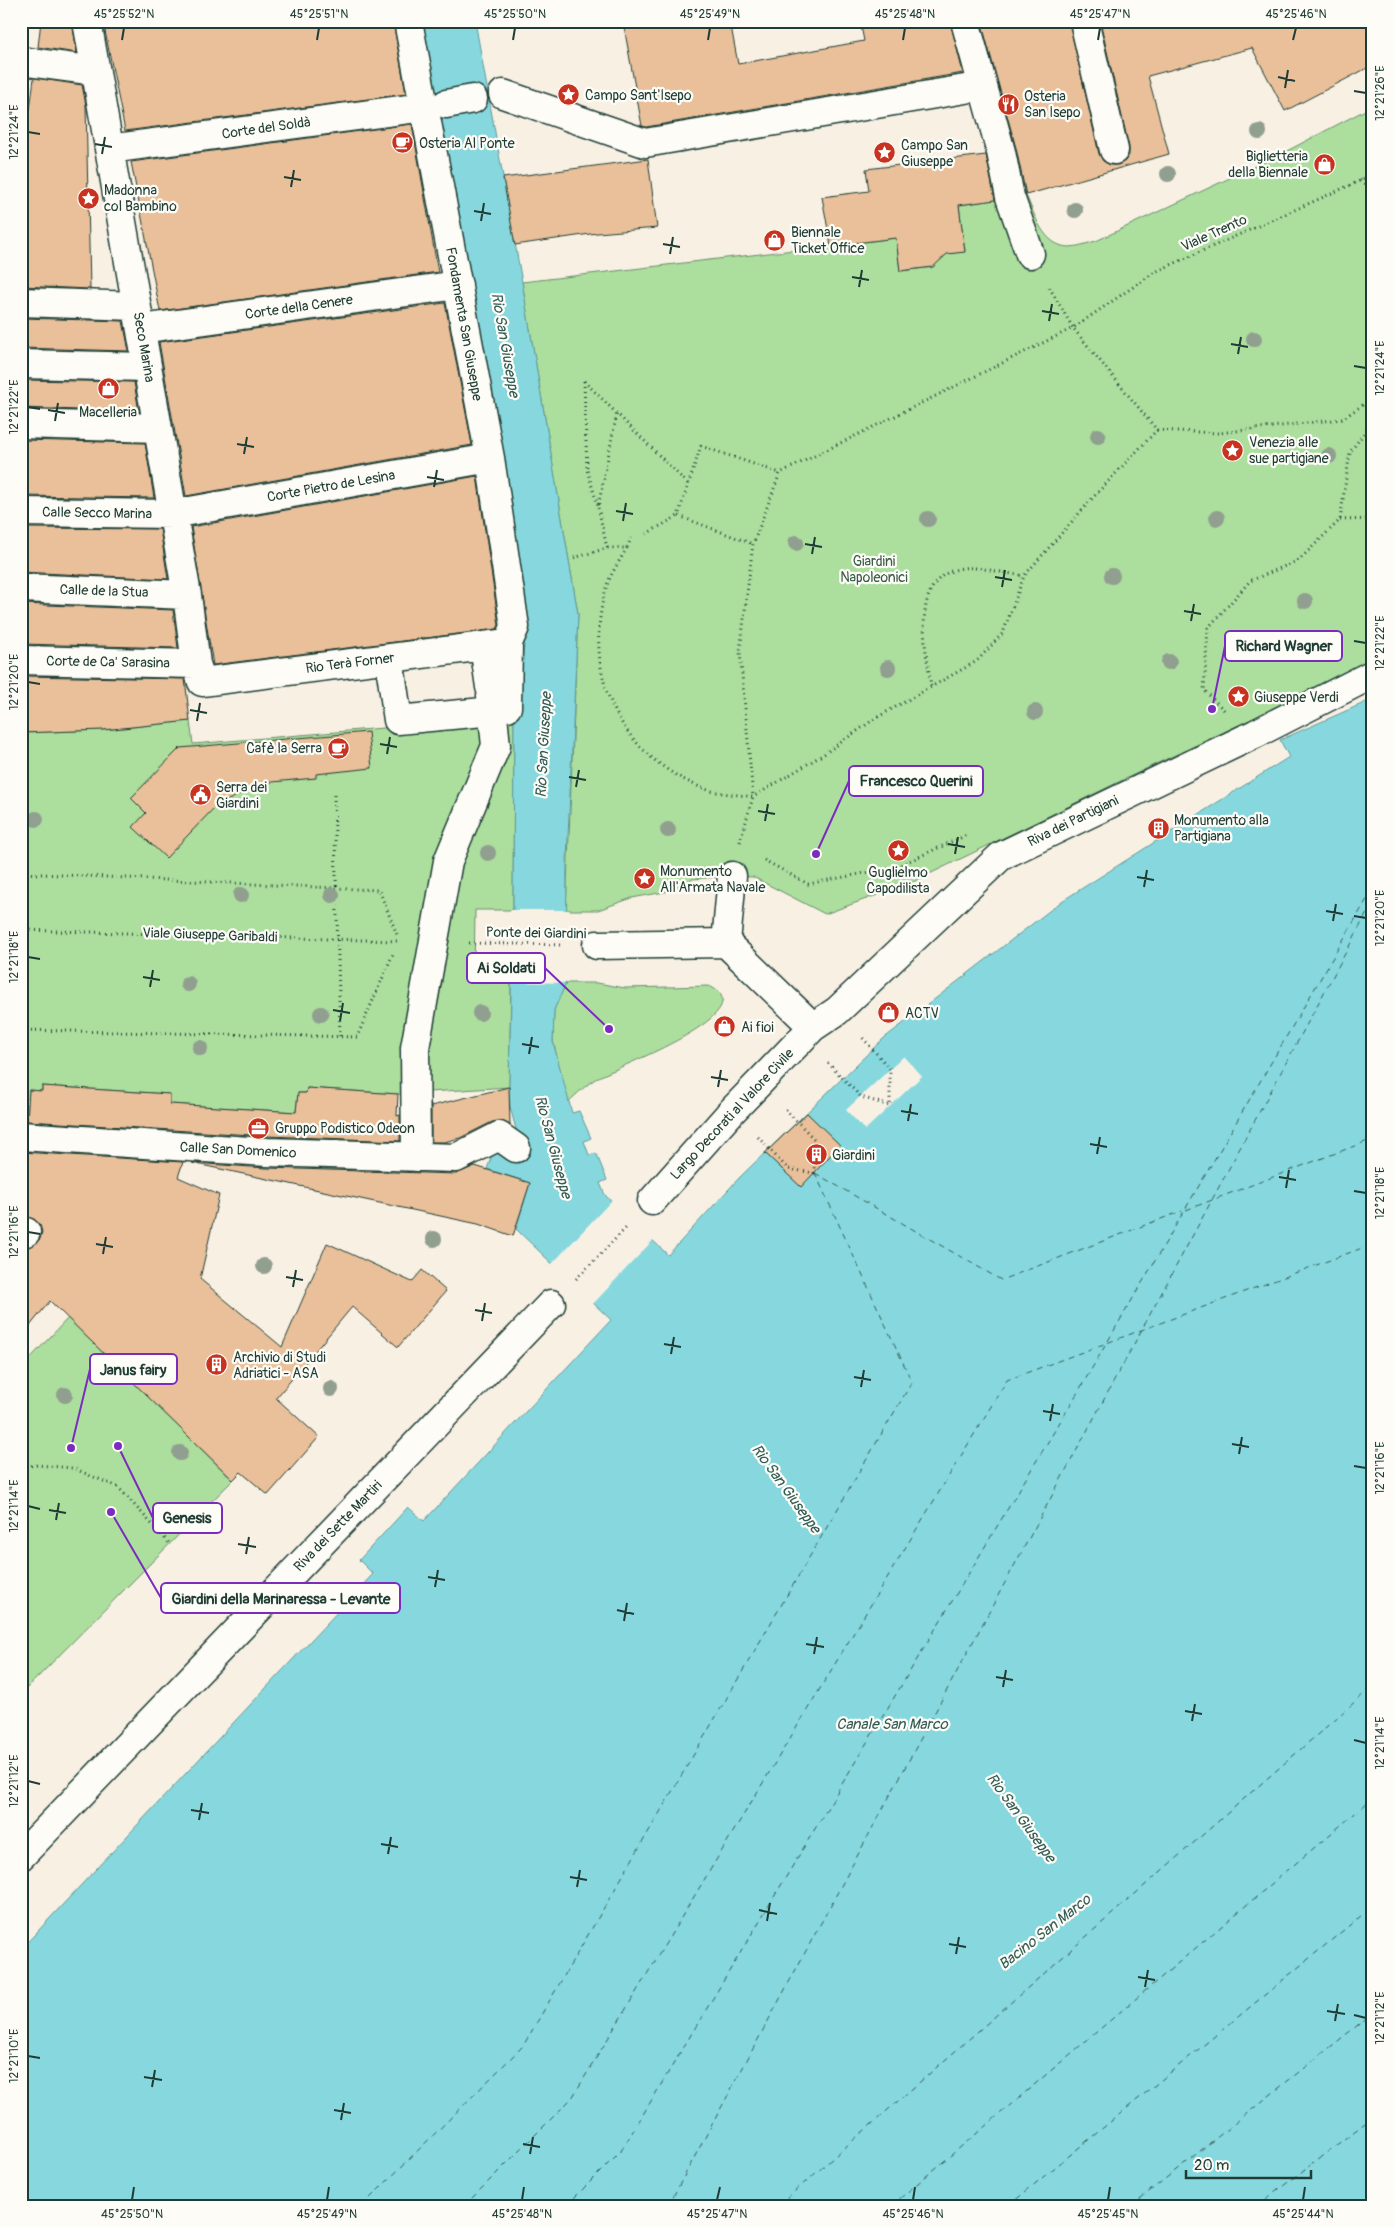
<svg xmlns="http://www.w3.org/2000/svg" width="1394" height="2227" font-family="Pangolin,sans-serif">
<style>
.green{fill:#acde9e;stroke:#668e69}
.water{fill:#87d8de;stroke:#5d9a9a}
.pier{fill:#f9f0e4}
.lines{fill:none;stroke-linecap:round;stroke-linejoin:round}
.ferry{stroke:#345c56;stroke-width:1;stroke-dasharray:6 5;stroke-linecap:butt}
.building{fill:#e9c099;stroke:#1f3d34}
.pedestrian-casing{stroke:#1f3d34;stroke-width:31}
.path{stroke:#1f3d34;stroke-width:3;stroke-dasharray:1 4;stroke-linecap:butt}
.pedestrian{stroke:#fdfcf7;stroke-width:28}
.tree{fill:#909f8f}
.ticks{fill:none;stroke:#1f3d34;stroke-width:2}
.labels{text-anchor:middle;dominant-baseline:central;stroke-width:4.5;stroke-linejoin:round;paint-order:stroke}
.poi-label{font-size:14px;fill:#1f3d34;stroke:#fdfcf7;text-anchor:start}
.street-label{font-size:14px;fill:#1f3d34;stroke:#fdfcf7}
.park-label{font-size:14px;fill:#3b5d49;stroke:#fdfcf7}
.water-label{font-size:15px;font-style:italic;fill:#345c56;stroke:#fdfcf7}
.leader{fill:none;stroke:#7b2cbf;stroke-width:2}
.callout-dot{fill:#7b2cbf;stroke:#fdfcf7;stroke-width:2}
.callout{fill:#fdfcf7;stroke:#7b2cbf;stroke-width:2}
.callout-label{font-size:15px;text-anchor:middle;font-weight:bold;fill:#1f3d34}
.neatline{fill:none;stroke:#1f3d34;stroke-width:2}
.ticks-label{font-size:12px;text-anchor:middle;fill:#1f3d34}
</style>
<rect width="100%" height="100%" fill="#f9f0e4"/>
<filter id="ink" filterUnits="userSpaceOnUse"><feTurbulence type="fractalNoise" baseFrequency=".02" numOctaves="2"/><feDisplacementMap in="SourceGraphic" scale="10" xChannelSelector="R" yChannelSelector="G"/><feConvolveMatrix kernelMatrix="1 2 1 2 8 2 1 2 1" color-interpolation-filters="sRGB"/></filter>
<g filter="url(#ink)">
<!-- green -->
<path class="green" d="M1373 106V663L1160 762 913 882 825 914 753 877 732 876 692 879 670 891 632 898 598 910H566L578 614 522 282 896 238 900 271 933 267 932 256 965 251 959 205 1026 195C1035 215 1043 246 1069 247 1077 247 1088 243 1096 241L1283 153Z
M514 717 513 910H475L474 982H511L509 1087 398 1094 307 1088 306 1093H298L296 1112 170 1104V1094L42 1086V1091L29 1090 26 1127H21V733L103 730 190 721 193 744Z
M566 983H597L625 988 709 986C768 1012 612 1069 597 1078 587 1084 577 1094 568 1102L553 1041 554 1010Z
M68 1318 233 1480 21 1694V1368Z"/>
<!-- water -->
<path class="water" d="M422 21H475L522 282 578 614 567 859 566 983 554 1010 553 1042 572 1113 579 1111 591 1138 584 1141 589 1155 596 1153 607 1180 600 1183 605 1195 668 1255 740 1177 883 1039 1062 901 1289 757 1280 740 1373 699V2206H21V1949L373 1574 359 1560 408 1507 424 1521 611 1320 516 1229 530 1183 487 1169 495 1147 523 1155 510 1107 509 1087 513 910 514 717 527 625Z"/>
<!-- pier -->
<path class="pier" d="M511 910H569L568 983 508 982Z
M904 1056 922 1076 865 1130 846 1110Z
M613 1199 655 1238 592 1305 551 1265Z"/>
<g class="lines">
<!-- ferry -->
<path class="ferry" d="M815 1173 1001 1280 1182 1211
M1186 1210 1373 1139
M362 2206 523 2046 912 1382 815 1173
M464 2206 572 2098 1007 1380 1373 1244
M566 2206 621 2151 1078 1392 1373 889
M668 2206 1373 902
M778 2206 1373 1686
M891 2206 1373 1798
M1008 2206 1373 1906
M1131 2206 1373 2013
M1257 2206 1373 2117"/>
</g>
<!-- building -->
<path class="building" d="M41 21H72L77 53 38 47Z
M103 21H393L406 94 125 131Z
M623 21H730L738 64 864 41 860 21H950L963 73 646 127 642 126Z
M981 21H1069L1099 154 1103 161 1110 165H1118L1125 161 1129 155V147L1100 21H1373V65L1285 111 1252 48 1148 76 1169 154 1026 195 1016 148Z
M34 78 82 85 86 105 90 289 21 286V109L30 110Z
M412 124 438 272 160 311 131 162Z
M986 155 995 200 959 205 965 252 947 254 933 267 900 271 896 238 831 246 822 197 869 191 866 169Z
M648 159 657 228 597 233 515 245 503 178Z
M445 303 472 445 186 496 159 342Z
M21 318 123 321 129 351 21 348Z
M21 380 134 382 139 412 21 408Z
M21 440 145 443 154 498 21 496Z
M477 476 499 625 497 629 213 665 191 527Z
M21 528 160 529 168 579 21 572Z
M21 604 173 610 178 648 21 644Z
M21 676 185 679 190 721 103 730 21 733Z
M368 732 372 768 316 774V778L261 783 215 807 166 858 133 827 146 813 131 798 180 748Z
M42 1086 170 1094V1104L296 1112 298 1093H306L307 1088 398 1094 397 1116 400 1115V1141L268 1136 27 1121 29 1090 42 1091Z
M509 1087 510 1125 501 1121 492 1122 460 1138 444 1142H431V1106Z
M807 1113 840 1145 801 1187 765 1153Z
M21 1152 183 1162 178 1177 219 1195 200 1279 282 1347 327 1243 412 1282 422 1270 446 1291 398 1347 352 1307 276 1398 319 1437 268 1495 241 1472 233 1480 50 1301 21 1337V1248L34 1245 40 1239 42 1232 40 1225 34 1219 21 1216Z
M192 1163 266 1168 456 1174 475 1166 530 1183 513 1236 478 1224Z"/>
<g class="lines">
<defs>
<path id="pedestrian" d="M87 21 187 595 196 664 202 682 508 643 507 707
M408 21 490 458 515 627 508 643 484 646 490 687
M965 21 1001 152 1010 197 1030 254
M1084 21 1114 150
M21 61 96 71
M503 94 645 143 983 86
M446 104 473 99
M109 149 424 107
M21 302 136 306
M141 329 458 285
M21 364 147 367
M21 424 158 428
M21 512 173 514 490 458
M21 588 187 595
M389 658 398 720 494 711
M21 660 196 664
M726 943 732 876
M597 945 726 943 813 1027
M21 1136 267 1152 456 1158 499 1136 516 1148
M416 1157 415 1048 448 861 496 746 491 696
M652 1201 732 1111 813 1027 837 1011 1001 856 1255 734 1373 674
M21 1232H26
M21 1856 551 1304"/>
</defs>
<!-- pedestrian casing -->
<use href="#pedestrian" class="pedestrian-casing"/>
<!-- path -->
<path class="path" d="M1373 175 1155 272 1073 328 1157 430 1219 433 1342 419 1373 398
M1360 180 1373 191
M584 381 688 484
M584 381 587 470 598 506
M679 516 753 544
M1340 520 1373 519
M646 534 678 516 701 446 780 473
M607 548 598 507 617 413
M627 548C620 560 610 575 606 588 582 674 618 753 700 787 715 794 736 794 753 797L824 754 876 718 977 661 1003 633 1024 576 1098 492 1157 430
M574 558 607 548H627L631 538
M931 686C926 649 908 576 963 568 977 566 1009 574 1024 576
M1224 710 1204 690 1208 628 1250 581 1299 560 1340 520 1350 452 1373 421
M334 795 340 1037
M740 842 753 797 740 652 753 544 780 473 1073 328 1048 285
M764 860 808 884 896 867 969 834
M21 873 379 890 398 937
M21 930 398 941
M469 943 563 945
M21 1030 357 1037 393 954
M828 1063 861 1097 890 1106V1069L861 1036
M758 1137 788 1169 814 1173 815 1140 785 1109
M576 1279 627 1227
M21 1467 37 1465 72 1468 118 1487 170 1544"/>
<!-- pedestrian -->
<use href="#pedestrian" class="pedestrian"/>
</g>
<!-- trees -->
<g class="tree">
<circle cx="1259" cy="132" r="8"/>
<circle cx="1168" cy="174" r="8"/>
<circle cx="1075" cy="210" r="8"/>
<circle cx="1254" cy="339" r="8"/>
<circle cx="1098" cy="436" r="8"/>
<circle cx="1329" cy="456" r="8"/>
<circle cx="1217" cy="518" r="8"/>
<circle cx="928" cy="519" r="8"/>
<circle cx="796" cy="543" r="8"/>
<circle cx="1112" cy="576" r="8"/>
<circle cx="1305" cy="601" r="8"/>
<circle cx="1169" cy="662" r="8"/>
<circle cx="888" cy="668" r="8"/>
<circle cx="1035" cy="712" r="8"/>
<circle cx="36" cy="819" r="8"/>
<circle cx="668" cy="830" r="8"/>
<circle cx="488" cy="853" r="8"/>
<circle cx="241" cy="895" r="8"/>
<circle cx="332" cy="895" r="8"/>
<circle cx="188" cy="984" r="8"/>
<circle cx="480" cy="1013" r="8"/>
<circle cx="321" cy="1014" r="8"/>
<circle cx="200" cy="1048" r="8"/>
<circle cx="434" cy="1239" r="8"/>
<circle cx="264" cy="1266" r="8"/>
<circle cx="331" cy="1389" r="8"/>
<circle cx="65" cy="1395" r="8"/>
<circle cx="180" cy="1453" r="8"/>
</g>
</g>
<!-- ticks -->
<path class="ticks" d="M122 40 124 28M317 40 319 28M513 40 515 28M708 40 710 28M903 40 905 28M1098 40 1100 28M1293 40 1296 28M1278 77 1295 81M1285 88 1288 70M1354 91 1366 93M28 132 40 134M95 144 112 147M102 154 105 137M284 177 301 180M291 187 294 170M474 211 491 214M481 221 484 203M663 244 680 247M670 254 673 237M852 277 869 280M859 287 862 270M1042 311 1059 314M1049 321 1052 304M1231 344 1248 347M1238 354 1241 337M1354 366 1366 368M28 407 40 409M48 410 65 413M55 421 58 403M237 444 254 447M244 454 247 437M427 477 444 480M434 487 437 470M616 511 633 514M623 521 626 503M805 544 822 547M812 554 815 537M995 577 1012 580M1002 587 1005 570M1184 611 1201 614M1191 621 1194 604M1354 641 1366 643M28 682 40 684M190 710 207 713M197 721 200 703M380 744 397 747M387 754 390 737M569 777 586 780M576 787 579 770M758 811 775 814M765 821 768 804M948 844 965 847M955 854 958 837M1137 877 1154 880M1144 887 1147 870M1326 911 1343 914M1354 916 1366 918M1333 921 1336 904M28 957 40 959M143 977 160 980M150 987 153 970M333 1010 350 1013M340 1021 343 1003M522 1044 539 1047M529 1054 532 1037M711 1077 728 1080M718 1087 721 1070M901 1111 918 1114M908 1121 911 1104M1090 1144 1107 1147M1097 1154 1100 1137M1279 1177 1296 1180M1286 1188 1289 1170M1354 1191 1366 1193M28 1232 40 1234M96 1244 113 1247M103 1254 106 1237M286 1277 303 1280M293 1287 296 1270M475 1310 492 1313M482 1321 485 1303M664 1344 681 1347M671 1354 674 1337M854 1377 871 1380M861 1387 864 1370M1043 1411 1060 1414M1050 1421 1053 1404M1232 1444 1249 1447M1239 1454 1242 1437M1354 1466 1366 1468M28 1506 40 1509M49 1510 66 1513M56 1520 59 1503M238 1544 256 1547M246 1554 249 1537M428 1577 445 1580M435 1587 438 1570M617 1610 634 1614M624 1621 627 1603M806 1644 824 1647M814 1654 817 1637M996 1677 1013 1680M1003 1687 1006 1670M1185 1711 1202 1714M1192 1721 1195 1704M1354 1740 1366 1743M28 1781 40 1784M191 1810 209 1813M199 1820 202 1803M381 1844 398 1847M388 1854 391 1837M570 1877 587 1880M577 1887 580 1870M759 1910 777 1914M767 1921 770 1903M949 1944 966 1947M956 1954 959 1937M1138 1977 1155 1980M1145 1987 1148 1970M1327 2011 1345 2014M1354 2015 1366 2018M1335 2021 1338 2004M28 2056 40 2058M144 2077 162 2080M152 2087 155 2070M334 2110 351 2113M341 2120 344 2103M523 2144 540 2147M530 2154 533 2137M132 2200 134 2187M327 2200 329 2187M522 2200 524 2187M717 2200 720 2187M913 2200 915 2187M1108 2200 1110 2187M1303 2200 1305 2187"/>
<!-- icons -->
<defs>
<symbol id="sight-disc" viewBox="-11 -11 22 22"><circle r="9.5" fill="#c8321e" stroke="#fdfcf7"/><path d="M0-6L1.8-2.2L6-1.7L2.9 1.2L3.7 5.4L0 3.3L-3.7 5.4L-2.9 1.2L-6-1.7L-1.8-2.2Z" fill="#fff"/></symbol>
<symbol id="restaurant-disc" viewBox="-11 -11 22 22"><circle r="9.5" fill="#c8321e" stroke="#fdfcf7"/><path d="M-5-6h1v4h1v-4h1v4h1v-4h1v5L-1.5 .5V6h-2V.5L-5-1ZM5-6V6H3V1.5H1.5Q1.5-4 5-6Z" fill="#fff"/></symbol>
<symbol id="cafe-disc" viewBox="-11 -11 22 22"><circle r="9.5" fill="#c8321e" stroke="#fdfcf7"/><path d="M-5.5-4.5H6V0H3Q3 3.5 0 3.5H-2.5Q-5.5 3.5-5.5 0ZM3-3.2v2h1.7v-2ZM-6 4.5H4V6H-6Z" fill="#fff"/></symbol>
<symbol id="shop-disc" viewBox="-11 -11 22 22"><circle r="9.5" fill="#c8321e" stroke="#fdfcf7"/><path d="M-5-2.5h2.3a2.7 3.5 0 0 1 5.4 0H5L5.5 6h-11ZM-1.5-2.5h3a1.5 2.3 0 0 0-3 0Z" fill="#fff"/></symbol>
<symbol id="civic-disc" viewBox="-11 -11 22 22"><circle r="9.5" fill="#c8321e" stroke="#fdfcf7"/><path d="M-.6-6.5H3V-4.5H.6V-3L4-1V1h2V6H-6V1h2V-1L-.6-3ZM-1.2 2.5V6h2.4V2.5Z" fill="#fff"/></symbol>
<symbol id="building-disc" viewBox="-11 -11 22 22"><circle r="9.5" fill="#c8321e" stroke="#fdfcf7"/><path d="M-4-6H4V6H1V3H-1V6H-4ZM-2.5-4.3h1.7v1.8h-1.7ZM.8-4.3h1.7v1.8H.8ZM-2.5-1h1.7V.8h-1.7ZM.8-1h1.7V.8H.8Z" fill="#fff"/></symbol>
<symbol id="office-disc" viewBox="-11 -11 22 22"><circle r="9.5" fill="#c8321e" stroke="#fdfcf7"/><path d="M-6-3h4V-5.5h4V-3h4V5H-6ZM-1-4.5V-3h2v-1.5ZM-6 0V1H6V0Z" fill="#fff"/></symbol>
</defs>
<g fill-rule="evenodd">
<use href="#sight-disc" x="556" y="82" width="25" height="25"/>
<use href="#restaurant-disc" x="996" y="92" width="25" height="25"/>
<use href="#cafe-disc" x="390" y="130" width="25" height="25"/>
<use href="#sight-disc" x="872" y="140" width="25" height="25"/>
<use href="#shop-disc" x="1312" y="152" width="25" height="25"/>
<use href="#sight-disc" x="76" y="186" width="25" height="25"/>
<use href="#shop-disc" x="762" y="228" width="25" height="25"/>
<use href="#shop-disc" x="96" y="376" width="25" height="25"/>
<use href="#sight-disc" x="1220" y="438" width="25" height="25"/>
<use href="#sight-disc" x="1226" y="684" width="25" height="25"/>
<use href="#cafe-disc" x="326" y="736" width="25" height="25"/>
<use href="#civic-disc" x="188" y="782" width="25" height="25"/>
<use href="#building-disc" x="1146" y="816" width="25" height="25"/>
<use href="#sight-disc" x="886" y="838" width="25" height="25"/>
<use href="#sight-disc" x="632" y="866" width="25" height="25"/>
<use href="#shop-disc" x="876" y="1000" width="25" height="25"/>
<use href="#shop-disc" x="712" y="1014" width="25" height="25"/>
<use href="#office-disc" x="246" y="1116" width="25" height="25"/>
<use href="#building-disc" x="804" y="1142" width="25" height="25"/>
<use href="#building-disc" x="204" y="1352" width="25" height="25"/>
</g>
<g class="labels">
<!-- poi labels -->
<g class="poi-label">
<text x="585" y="95">Campo Sant'Isepo</text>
<text x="1024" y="96">Osteria<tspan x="1024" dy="16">San Isepo</tspan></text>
<text x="419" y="143">Osteria Al Ponte</text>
<text x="901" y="145">Campo San<tspan x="901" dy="16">Giuseppe</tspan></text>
<text x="1308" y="156" text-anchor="end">Biglietteria<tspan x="1308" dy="16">della Biennale</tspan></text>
<text x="104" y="190">Madonna<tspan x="104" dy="16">col Bambino</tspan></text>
<text x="791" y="232">Biennale<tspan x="791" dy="16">Ticket Office</tspan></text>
<text x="108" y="412" text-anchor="middle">Macelleria</text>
<text x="1249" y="442">Venezia alle<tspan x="1249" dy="16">sue partigiane</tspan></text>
<text x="1254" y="697">Giuseppe Verdi</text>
<text x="322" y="748" text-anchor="end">Cafè la Serra</text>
<text x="216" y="787">Serra dei<tspan x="216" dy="16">Giardini</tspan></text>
<text x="1174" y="820">Monumento alla<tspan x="1174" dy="16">Partigiana</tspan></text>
<text x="660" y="871">Monumento<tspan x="660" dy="16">All'Armata Navale</tspan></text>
<text x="898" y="872" text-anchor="middle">Guglielmo<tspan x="898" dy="16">Capodilista</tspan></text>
<text x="905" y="1013">ACTV</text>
<text x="741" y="1027">Ai fioi</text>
<text x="275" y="1128">Gruppo Podistico Odeon</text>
<text x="832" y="1155">Giardini</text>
<text x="233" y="1357">Archivio di Studi<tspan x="233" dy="16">Adriatici - ASA</tspan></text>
</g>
<!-- street labels -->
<g class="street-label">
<text transform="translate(266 128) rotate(-8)">Corte del Soldà</text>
<text transform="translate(1214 233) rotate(-24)">Viale Trento</text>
<text transform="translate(299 307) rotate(-8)">Corte della Cenere</text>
<text transform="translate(464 324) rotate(80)">Fondamenta San Giuseppe</text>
<text transform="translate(144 347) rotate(80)">Seco Marina</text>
<text transform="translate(331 486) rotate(-10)">Corte Pietro de Lesina</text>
<text transform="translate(97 513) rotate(1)">Calle Secco Marina</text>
<text transform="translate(104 591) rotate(2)">Calle de la Stua</text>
<text transform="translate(108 662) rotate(1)">Corte de Ca' Sarasina</text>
<text transform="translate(350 663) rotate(-7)">Rio Terà Forner</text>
<text transform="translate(1073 821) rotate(-26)">Riva dei Partigiani</text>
<text transform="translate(536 933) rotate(1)">Ponte dei Giardini</text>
<text transform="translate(210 935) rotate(2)">Viale Giuseppe Garibaldi</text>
<text transform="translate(732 1114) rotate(-47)">Largo Decorati al Valore Civile</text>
<text transform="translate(238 1150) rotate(3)">Calle San Domenico</text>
<text transform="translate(338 1526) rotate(-46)">Riva dei Sette Martiri</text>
</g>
<!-- park labels -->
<g class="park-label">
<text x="874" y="561">Giardini<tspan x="874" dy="16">Napoleonici</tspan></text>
</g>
<!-- water labels -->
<g class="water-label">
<text transform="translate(505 345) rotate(80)">Rio San Giuseppe</text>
<text transform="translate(544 745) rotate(-87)">Rio San Giuseppe</text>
<text transform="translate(553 1147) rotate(75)">Rio San Giuseppe</text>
<text transform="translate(786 1489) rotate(54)">Rio San Giuseppe</text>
<text x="892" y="1724">Canale San Marco</text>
<text transform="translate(1021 1818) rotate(54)">Rio San Giuseppe</text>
<text transform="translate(1045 1932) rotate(-38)">Bacino San Marco</text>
</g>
</g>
<!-- callouts -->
<path class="leader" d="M1212 709L1225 646M816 854L849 781M609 1029L545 968M71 1448L90 1369M118 1446L153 1518M111 1512L161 1598"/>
<g class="callout-dot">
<circle cx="1212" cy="709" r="5"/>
<circle cx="816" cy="854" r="5"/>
<circle cx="609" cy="1029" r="5"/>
<circle cx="71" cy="1448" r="5"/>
<circle cx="118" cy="1446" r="5"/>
<circle cx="111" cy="1512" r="5"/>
</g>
<g class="callout">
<rect x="1225" y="631" width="117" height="30" rx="5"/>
<rect x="849" y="766" width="134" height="30" rx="5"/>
<rect x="467" y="953" width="78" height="30" rx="5"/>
<rect x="90" y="1354" width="87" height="30" rx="5"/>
<rect x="153" y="1503" width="69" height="30" rx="5"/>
<rect x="161" y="1583" width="239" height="30" rx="5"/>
</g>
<g class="callout-label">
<text x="1284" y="651">Richard Wagner</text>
<text x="916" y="786">Francesco Querini</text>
<text x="506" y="973">Ai Soldati</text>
<text x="133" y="1375">Janus fairy</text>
<text x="187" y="1523">Genesis</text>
<text x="281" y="1604">Giardini della Marinaressa - Levante</text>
</g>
<!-- margin -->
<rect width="1394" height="2227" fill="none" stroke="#fdfcf7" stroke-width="55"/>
<!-- scale -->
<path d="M1186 2170v8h125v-8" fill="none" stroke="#1f3d34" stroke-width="2.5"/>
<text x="1194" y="2170" font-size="15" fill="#1f3d34" stroke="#fdfcf7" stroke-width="4" paint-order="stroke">20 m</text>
<rect x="28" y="28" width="1338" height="2172" class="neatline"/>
<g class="ticks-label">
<text x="124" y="18">45°25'52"N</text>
<text x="319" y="18">45°25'51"N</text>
<text x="515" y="18">45°25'50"N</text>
<text x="710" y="18">45°25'49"N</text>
<text x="905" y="18">45°25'48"N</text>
<text x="1100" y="18">45°25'47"N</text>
<text x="1296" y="18">45°25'46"N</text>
<text transform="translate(1380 93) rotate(-90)" y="4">12°21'26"E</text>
<text transform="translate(14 132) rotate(-90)" y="4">12°21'24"E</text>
<text transform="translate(1380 368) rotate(-90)" y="4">12°21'24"E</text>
<text transform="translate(14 407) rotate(-90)" y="4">12°21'22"E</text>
<text transform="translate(1380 643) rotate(-90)" y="4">12°21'22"E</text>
<text transform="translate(14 682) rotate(-90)" y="4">12°21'20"E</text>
<text transform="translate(1380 918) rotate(-90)" y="4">12°21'20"E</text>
<text transform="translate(14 957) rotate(-90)" y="4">12°21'18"E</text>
<text transform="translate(1380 1193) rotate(-90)" y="4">12°21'18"E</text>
<text transform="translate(14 1232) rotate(-90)" y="4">12°21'16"E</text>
<text transform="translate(1380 1468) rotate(-90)" y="4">12°21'16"E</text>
<text transform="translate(14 1506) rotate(-90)" y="4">12°21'14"E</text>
<text transform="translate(1380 1743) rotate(-90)" y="4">12°21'14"E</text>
<text transform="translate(14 1781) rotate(-90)" y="4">12°21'12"E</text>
<text transform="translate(1380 2018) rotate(-90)" y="4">12°21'12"E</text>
<text transform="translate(14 2056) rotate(-90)" y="4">12°21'10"E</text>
<text x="132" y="2218">45°25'50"N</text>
<text x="327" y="2218">45°25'49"N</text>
<text x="522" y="2218">45°25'48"N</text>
<text x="717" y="2218">45°25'47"N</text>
<text x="913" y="2218">45°25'46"N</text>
<text x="1108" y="2218">45°25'45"N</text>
<text x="1303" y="2218">45°25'44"N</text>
</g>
</svg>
